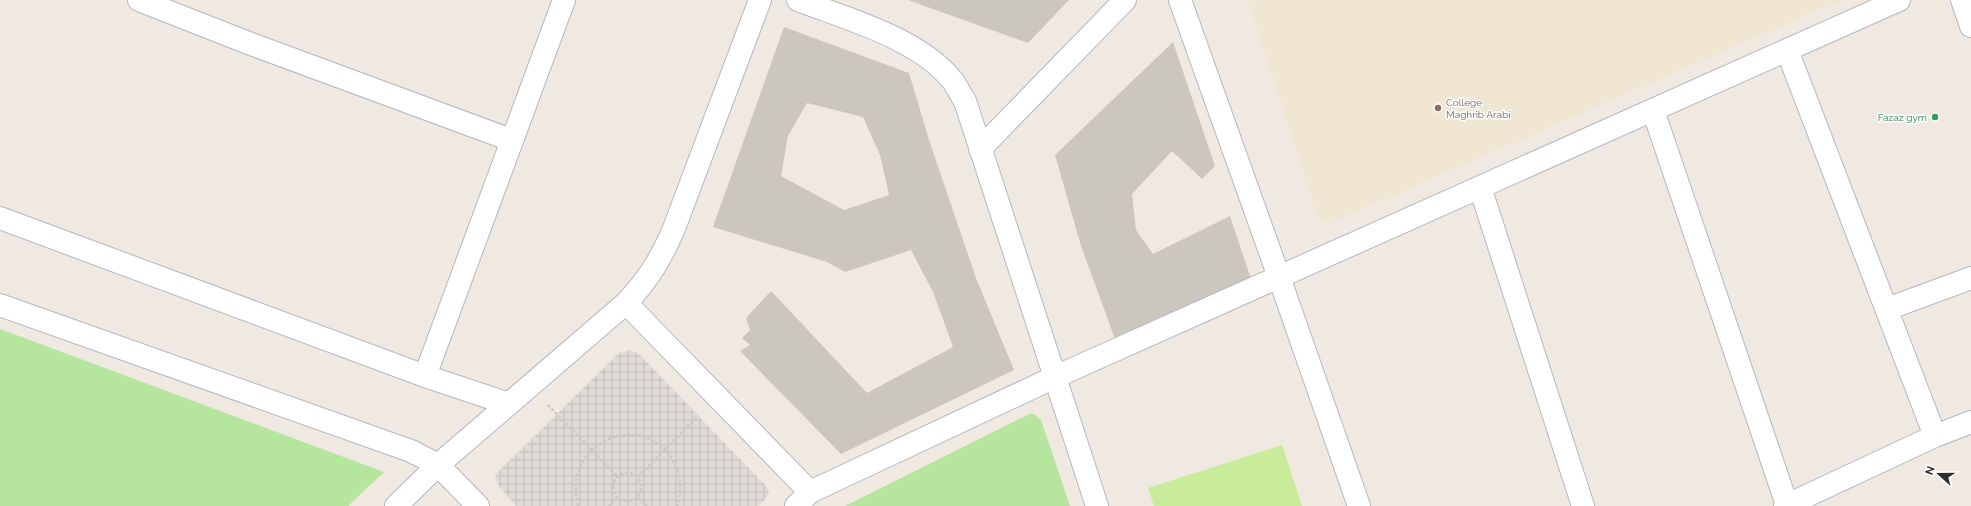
<svg xmlns="http://www.w3.org/2000/svg" width="1971" height="506" font-family="Raleway,sans-serif">
<style>
.education{fill:#f0e6d1}
.green{fill:#b6e59e}
.pitch{fill:#c9ec9a}
.plaza{fill:url(#plaza-grid)}
.building{fill:#cbc7bf;fill-rule:evenodd}
.lines{fill:none;stroke-linecap:round;stroke-linejoin:round}
.minor-casing{stroke:#b4b7c1;stroke-width:24}
.path{stroke:#c9c9c9;stroke-width:2.5;stroke-dasharray:3 2;stroke-linecap:butt}
.minor{stroke:#fff;stroke-width:22}
.education-dot{fill:#8d6e63;stroke:#fff;stroke-width:1.5}
.leisure-dot{fill:#2e9e5b;stroke:#fff;stroke-width:1.5}
.labels{text-anchor:middle;dominant-baseline:central;stroke-width:3;stroke-linejoin:round;paint-order:stroke}
.education-label{font-size:10px;fill:#785e54;stroke:#fff;text-anchor:start}
.leisure-label{font-size:10px;fill:#27864d;stroke:#fff;text-anchor:end}
</style>
<defs>
<pattern id="plaza-grid" width="8" height="8" patternUnits="userSpaceOnUse"><rect width="8" height="8" fill="#dfdcd8"/><path d="M0 4h8M4 0v8" fill="none" stroke="#c0bdba"/></pattern>
</defs>
<rect width="100%" height="100%" fill="#efe9e1"/>
<!-- education -->
<path class="education" d="M1248 0H1842L1328 224 1317 216Z"/>
<!-- green -->
<path class="green" d="M0 329 384 472 348 506H0Z
M1029 414H1034L1041 420 1070 506H845Z"/>
<!-- pitch -->
<path class="pitch" d="M1282 445 1302 506H1154L1148 488Z"/>
<!-- plaza -->
<path class="plaza" d="M631 350 639 354 766 486 769 491 766 498 759 506H516L498 485 495 478 497 473 619 353Z"/>
<!-- building -->
<path class="building" d="M908 0H1069L1028 43Z
M784 27 909 73 930 143 976 278 1014 370 841 454 740 351 750 345 742 338 750 330 746 318 771 291 867 393 953 347 933 292 911 250 845 272 827 262 713 227ZM807 103 863 117 880 155 889 195 844 210 781 176 788 136Z
M1173 42 1215 166 1202 179 1172 151 1132 194 1136 230 1153 254 1230 216 1252 282 1115 339 1081 246 1055 155Z"/>
<g class="lines">
<defs>
<path id="minor" d="M139 0 251 44 511 140
M798 0C847 19 918 38 952 80 957 86 960 94 965 101L1097 506
M1180 0 1279 277 1359 506
M1962 0 1971 26
M1787 50 1935 436
M1653 110 1787 505
M980 149 1125 0
M1480 187 1583 506
M0 218 425 376 509 404
M626 303 810 492 796 506
M0 305 411 451 438 465 478 506
M1887 309 1971 278
M425 376 564 0
M810 492 1055 377 1899 0
M396 506 438 465 626 303C648 280 660 260 673 231L760 0
M1785 506 1935 436 1971 422"/>
</defs>
<!-- minor casing -->
<use href="#minor" class="minor-casing"/>
<!-- path -->
<path class="path" d="M548 405 617 476
M613 487a14 14 0 1 1 28 0a14 14 0 1 1-28 0Z
M638 477 698 416
M638 497 647 506
M578 506C560 440 647 407 675 464 681 478 682 492 677 506
M609 506 617 497"/>
<!-- minor -->
<use href="#minor" class="minor"/>
</g>
<!-- markers -->
<circle class="education-dot" cx="1438" cy="108" r="4"/>
<circle class="leisure-dot" cx="1935" cy="117" r="4"/>
<g class="labels">
<!-- education labels -->
<g class="education-label">
<text x="1446" y="102">Collège<tspan x="1446" dy="12">Maghrib Arabi</tspan></text>
</g>
<!-- leisure labels -->
<g class="leisure-label">
<text x="1927" y="117">Fazaz gym</text>
</g>
</g>
<!-- north arrow -->
<g transform="translate(1939 474) rotate(291)" stroke="#ffffff" stroke-width="3" paint-order="stroke">
<path d="M0-3L7 15L0 10L-7 15Z" fill="#2e2e2e"/>
<text y="-6" font-size="11" font-weight="bold" text-anchor="middle" fill="#2e2e2e">N</text>
</g>
</svg>
